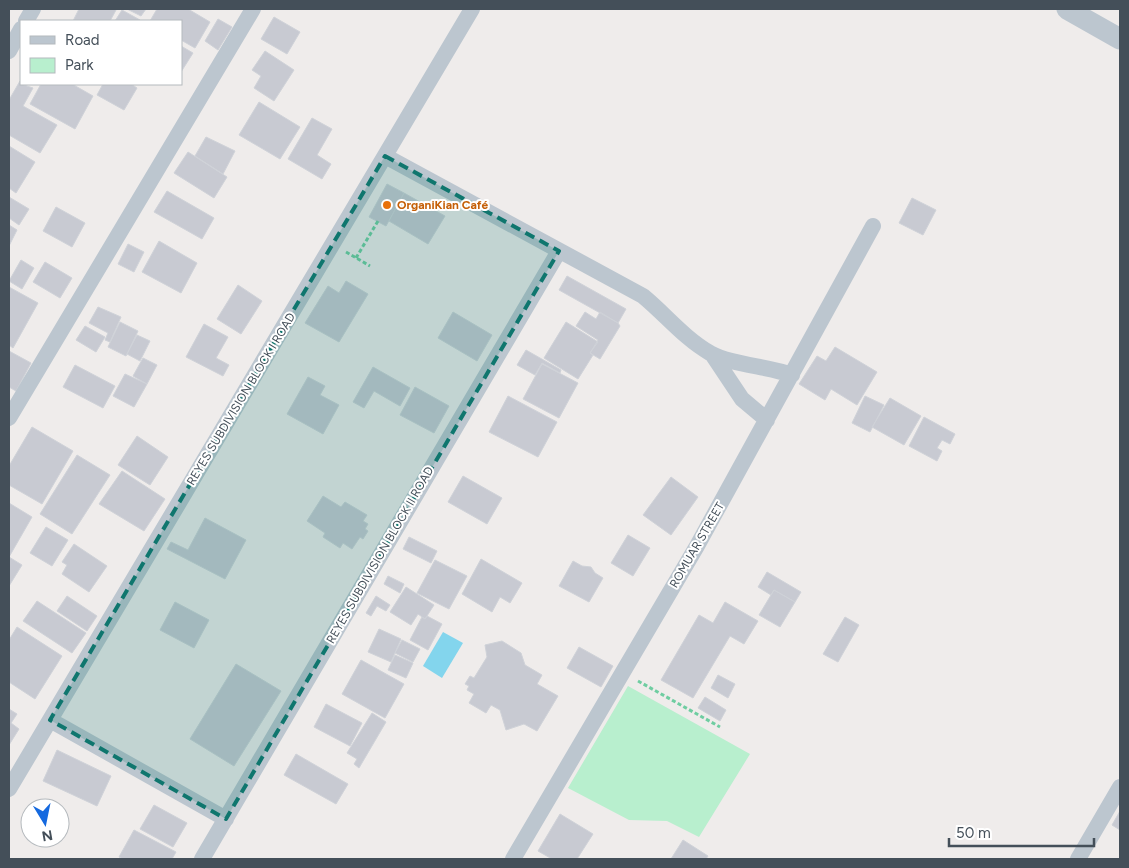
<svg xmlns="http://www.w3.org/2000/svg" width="1129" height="868" font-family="Figtree,sans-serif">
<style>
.green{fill:#b8efce}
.water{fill:#83d5ed}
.building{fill:#c8cad2;stroke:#cfd2d8}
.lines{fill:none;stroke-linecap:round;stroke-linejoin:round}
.path{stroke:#6fcda1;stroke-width:3;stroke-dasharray:4 2.5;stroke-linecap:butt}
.minor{stroke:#bcc6cf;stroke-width:16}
.tertiary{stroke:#bcc6cf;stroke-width:21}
.marked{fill:#0f766e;fill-opacity:0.2;stroke:#0f766e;stroke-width:4;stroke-dasharray:10 6;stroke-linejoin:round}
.food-dot{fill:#e8710a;stroke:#fff;stroke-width:2}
.labels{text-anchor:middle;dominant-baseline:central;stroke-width:4;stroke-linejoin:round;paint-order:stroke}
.food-label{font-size:12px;font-weight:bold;fill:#c56008;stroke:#fff;text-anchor:start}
.street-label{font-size:12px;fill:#444f59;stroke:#fff}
</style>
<rect width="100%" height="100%" fill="#efeceb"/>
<!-- green -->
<path class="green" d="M628 686 750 754 699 837 667 821 629 820 568 788Z"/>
<!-- water -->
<path class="water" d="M443 632 463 643 442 678 423 666Z"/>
<!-- building -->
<path class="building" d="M79 9H114L116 10 110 21H73Z
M127 9H146L141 16Z
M157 9H188L210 22 195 48 181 40V21H150Z
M122 10 140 20 139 21H115Z
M274 17 300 32 287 54 261 39Z
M218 19 232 27 218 50 205 41Z
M181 46 193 53 181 72Z
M265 51 294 70 274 101 254 88 261 76 252 70Z
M20 81 21 84 33 88 23 106 57 125 40 153 9 135V100Z
M41 84H72L93 96 75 129 30 104Z
M103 84H131L137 88 124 110 97 95Z
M259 102 300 127 280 159 239 135Z
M312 118 332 129 317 155 331 164 322 179 288 159Z
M206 137 235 151 223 174 195 156Z
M9 146 35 162 16 193 9 188Z
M188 152 227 177 214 198 174 173Z
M387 184 404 193 386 226 369 217Z
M167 191 214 218 202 239 154 212Z
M404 193 445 216 428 244 389 221Z
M9 197 29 209 19 225 9 218Z
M912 198 936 210 923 235 899 223Z
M56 207 85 223 72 247 43 231Z
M9 225 17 230 9 246Z
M159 241 197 263 181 293 142 272Z
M128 244 144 252 134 272 118 264Z
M21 260 34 268 22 289 9 281Z
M45 262 72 278 60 298 33 282Z
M567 276 626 309 618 323 559 290Z
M346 281 368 294 339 342 305 323 328 286 339 293Z
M238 285 262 301 241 334 217 319Z
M9 287 38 303 13 348 9 345Z
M98 307 121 317 110 342 105 340 108 333 89 323Z
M453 312 492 335 477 361 438 338Z
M585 312 596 319 600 312 618 323 620 326 600 359 590 353 598 340 576 326Z
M120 322 138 331 126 356 108 347Z
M566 322 598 342 590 353 593 355 578 379 544 358Z
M204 324 228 337 216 358 229 365 223 376 186 357Z
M85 326 105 337 96 352 76 340Z
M137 335 150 341 140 361 127 354Z
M835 347 877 372 857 405 831 389 825 400 799 384 817 356 826 361Z
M526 350 561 370 560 373 542 363 535 375 517 365Z
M9 351 31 363 16 391 9 387Z
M143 358 157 365 147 384 133 376Z
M542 364 578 383 559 418 523 399Z
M75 365 115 386 103 408 63 387Z
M373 367 410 388 400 406 374 391 364 408 353 402Z
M125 374 147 384 134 407 113 396Z
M308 377 325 386 320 395 339 405 323 434 287 414Z
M415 387 449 406 434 433 400 415Z
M508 396 557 422 538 457 489 432Z
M865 396 884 405 870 432 852 423Z
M890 398 921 416 904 445 872 427Z
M924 417 955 434 950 444 942 440 937 448 942 451 937 461 909 446Z
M32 427 73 451 42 504 9 485V466Z
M137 436 168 457 150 485 118 465Z
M77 455 110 475 72 534 40 514Z
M122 471 165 499 144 531 99 504Z
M463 476 502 498 487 524 448 502Z
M671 477 698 497 671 535 643 515Z
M323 496 341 507 345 502 367 515 363 521 368 524 365 529 368 531 363 539 360 537 352 549 343 543 340 548 323 537 325 533 307 521Z
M9 503 32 517 9 557Z
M205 518 246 540 225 579 167 549 171 542 188 550Z
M46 527 68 540 52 566 30 553Z
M628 535 650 548 633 576 611 563Z
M409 537 437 551 431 563 403 549Z
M74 544 107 566 89 592 62 574 67 565 62 562Z
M9 557 22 565 9 586Z
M481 559 522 583 510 603 500 597 492 612 462 594Z
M435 560 467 576 449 609 417 593Z
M573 561 582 566 591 567 595 573 603 578 589 602 559 586Z
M767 572 801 592 795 602 774 590 771 595 758 587Z
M388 576 404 584 400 593 384 584Z
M406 587 434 605 425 619 418 614 411 625 390 612Z
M774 590 795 602 780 627 759 615Z
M67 596 97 616 87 631 57 611Z
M376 596 390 605 386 611 377 606 371 616 366 613Z
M37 601 86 633 72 653 23 621Z
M175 602 209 620 194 648 160 630Z
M725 602 758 621 744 644 730 636 693 698 661 680 699 615 713 623Z
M427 616 442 624 428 650 410 640 422 617 425 619Z
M845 617 859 625 838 662 823 654Z
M17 627 62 656 35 699 9 682V640Z
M379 629 401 639 391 662 368 652Z
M402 640 420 649 413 662 395 653Z
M502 641 521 653 525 665 542 675 537 684 558 696 537 731 524 724 506 730 500 710 491 705 486 713 469 703 474 694 467 690 469 686 465 684 470 676 474 678 487 657 485 645Z
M579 647 613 666 601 687 567 668Z
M395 655 413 663 406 678 388 670Z
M361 660 404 684 385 718 342 694Z
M236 664 281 691 234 766 190 739Z
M718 675 735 684 728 698 711 688Z
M705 697 726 710 720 721 698 708Z
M326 704 362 723 350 746 314 727Z
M9 709 17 714 11 723 19 729 9 745Z
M372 713 386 722 359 768 354 764 357 759 347 753Z
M57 750 111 776 97 806 43 781Z
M296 754 348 784 336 804 284 775Z
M154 805 187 823 173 847 140 829Z
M1120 811V830L1112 825Z
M560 814 593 834 577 859H552L538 851Z
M134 830 176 852 172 859H123L119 857Z
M683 840 708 856 706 859H671Z"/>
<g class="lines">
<!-- path -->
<path class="path" d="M346 252 370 266
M356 258 378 221
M638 681 720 727"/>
<!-- minor -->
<path class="minor" d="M26 21 33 9
M9 51 21 29
M385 156 643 296C666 315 684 338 710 353 732 365 767 366 792 375
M712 354 742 399 767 420
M9 418 253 9
M50 720 226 819
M9 789 472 9
M202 859 559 251
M513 859 697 546 873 226
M1078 859 1120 787"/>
<!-- tertiary -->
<path class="tertiary" d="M1067 9 1120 39"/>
</g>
<!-- marked area -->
<path class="marked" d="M385 156 559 251 226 819 50 720Z"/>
<!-- markers -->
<circle class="food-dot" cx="387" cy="205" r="5"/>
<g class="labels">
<!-- food labels -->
<g class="food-label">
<text x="397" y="205">OrganiKian Café</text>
</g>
<!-- street labels -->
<g class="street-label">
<text transform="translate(241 399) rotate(-59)">REYES SUBDIVISION BLOCK I ROAD</text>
<text transform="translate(697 545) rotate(-60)">ROMUAR STREET</text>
<text transform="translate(380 555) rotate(-60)">REYES SUBDIVISION BLOCK II ROAD</text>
</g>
</g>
<!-- border -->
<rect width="1129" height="868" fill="none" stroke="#444f59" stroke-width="20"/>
<!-- legend -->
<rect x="20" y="20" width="162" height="65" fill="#ffffff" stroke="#b4b9bd"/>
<rect x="30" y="36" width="25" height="8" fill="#bcc6cf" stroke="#b4b9bd"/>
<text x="65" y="45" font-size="15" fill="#444f59">Road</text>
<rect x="30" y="58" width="25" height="15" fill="#b8efce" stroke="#b4b9bd"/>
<text x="65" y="70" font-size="15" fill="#444f59">Park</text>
<!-- north arrow -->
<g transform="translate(45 823) rotate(170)"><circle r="24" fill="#ffffff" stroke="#b4b9bd"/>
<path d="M0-4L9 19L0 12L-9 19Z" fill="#1569df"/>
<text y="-8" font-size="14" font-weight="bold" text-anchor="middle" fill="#444f59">N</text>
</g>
<!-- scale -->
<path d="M949 838v8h145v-8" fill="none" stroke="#444f59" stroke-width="2.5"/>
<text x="956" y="838" font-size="15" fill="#444f59" stroke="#ffffff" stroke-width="4" paint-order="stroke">50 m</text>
</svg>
